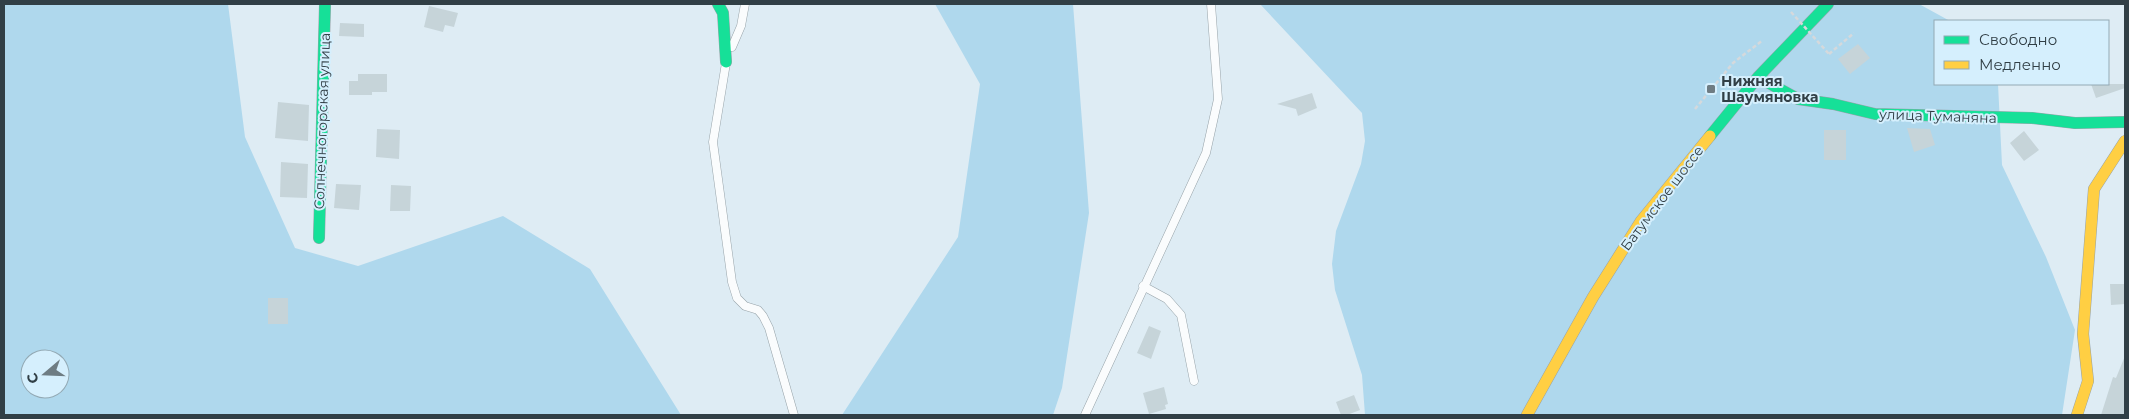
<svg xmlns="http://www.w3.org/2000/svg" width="2129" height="419" font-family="Montserrat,sans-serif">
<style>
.green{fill:#afd8ed;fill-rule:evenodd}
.building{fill:#c6d4d9}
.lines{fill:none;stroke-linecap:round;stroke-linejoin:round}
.lane-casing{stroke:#97a3a9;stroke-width:9}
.fast-casing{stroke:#97a3a9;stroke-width:12}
.slow-casing{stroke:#97a3a9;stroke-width:12}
.path{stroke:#d5d9dc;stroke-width:2.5;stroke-dasharray:4 2.5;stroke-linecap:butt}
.lane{stroke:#fafcfd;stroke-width:8}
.fast{stroke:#16e098;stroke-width:11}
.slow{stroke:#ffcf43;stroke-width:11}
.path-bridge{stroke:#d5d9dc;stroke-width:2.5;stroke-dasharray:4 2.5;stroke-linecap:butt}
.poi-dot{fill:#6e7c83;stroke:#d5effd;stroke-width:2}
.labels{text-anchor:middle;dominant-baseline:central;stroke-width:4;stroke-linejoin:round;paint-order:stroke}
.poi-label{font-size:14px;font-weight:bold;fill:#313f46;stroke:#d5effd;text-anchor:start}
.street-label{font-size:14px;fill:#313f46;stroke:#d5effd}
</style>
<rect width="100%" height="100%" fill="#deecf4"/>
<!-- green -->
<path class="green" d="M4 4H228L245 137 295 248 358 266 503 216 590 269 681 415H4ZM30 359H60V389H30Z
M935 4H1073L1089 213 1062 388 1053 415H842L958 237 980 84Z
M1260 4H1919L1950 21H1935V84H1998L2002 165 2046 257 2075 330 2062 415H1365L1362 375 1335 290 1332 264 1336 231 1361 164 1365 141 1362 113Z"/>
<!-- building -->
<path class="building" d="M429 6 458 13 454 27 445 25 443 32 424 27Z
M340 23 364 24V37L339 36Z
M1858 44 1870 58 1850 74 1838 59Z
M358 74H387V92H372V95H349V81H358Z
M2091 84H2125V88L2096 98Z
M1312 93 1317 108 1298 116 1296 109 1277 104Z
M278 102 309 105 308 141 275 138Z
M1907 128 1930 129 1935 145 1914 152Z
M377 129 400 130 399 159 376 157Z
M1824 130H1846V160H1824Z
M2024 131 2039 150 2024 161 2010 143Z
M281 162 308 164 307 198 280 197Z
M336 184 361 185 359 210 334 208Z
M391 185 411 186 410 211H390Z
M2110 284H2125V304L2111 305Z
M268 298H288V324H268Z
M1149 326 1161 331 1151 359 1137 353Z
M2125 356V415H2101L2113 377 2116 378Z
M1164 387 1168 404 1165 405 1166 409 1149 414 1143 393Z
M1354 395 1360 410 1347 415H1341L1336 402Z"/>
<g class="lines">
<defs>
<path id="lane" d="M732 47 741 26 745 4
M726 63 713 142 732 282 737 298 745 306 758 310 763 316 769 328 794 415
M1143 286 1167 299 1181 315 1194 381
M1085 415 1206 153 1218 99 1211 4"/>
<path id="fast" d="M718 4 723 13 726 62
M1758 77 1798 99 1833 104 1875 114 2032 118 2075 123 2125 122
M1710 136 1758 77 1828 4
M319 238 325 4"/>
<path id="slow" d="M1527 415 1593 297 1641 221 1710 136
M2077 415 2088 381 2083 334 2094 189 2125 141"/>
</defs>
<!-- lane casing -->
<use href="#lane" class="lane-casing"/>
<!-- fast casing -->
<use href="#fast" class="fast-casing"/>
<!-- slow casing -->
<use href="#slow" class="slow-casing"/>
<!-- path -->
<path class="path" d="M1829 54 1854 33
M1695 109 1733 63 1763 40"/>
<!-- lane -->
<use href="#lane" class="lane"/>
<!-- fast -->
<use href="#fast" class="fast"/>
<!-- slow -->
<use href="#slow" class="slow"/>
<!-- path-bridge -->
<path class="path-bridge" d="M1791 12 1829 54"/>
</g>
<!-- markers -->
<rect class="poi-dot" x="1706" y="84" width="10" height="10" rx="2.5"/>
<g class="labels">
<!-- poi labels -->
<g class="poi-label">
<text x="1721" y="81">Нижняя<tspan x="1721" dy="16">Шаумяновка</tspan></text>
</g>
<!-- street labels -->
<g class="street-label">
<text transform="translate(1938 116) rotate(2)">улица Туманяна</text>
<text transform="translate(322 121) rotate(-88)">Солнечногорская улица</text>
<text transform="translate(1662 198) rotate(-53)">Батумское шоссе</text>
</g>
</g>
<!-- border -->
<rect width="2129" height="419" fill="none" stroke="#313f46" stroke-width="10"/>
<!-- legend -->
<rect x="1934" y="20" width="175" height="65" fill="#d5effd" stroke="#93a9b4"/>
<rect x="1944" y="36" width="25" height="8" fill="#16e098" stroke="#93a9b4"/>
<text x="1979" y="45" font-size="15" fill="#313f46">Свободно</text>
<rect x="1944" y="61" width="25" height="8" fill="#ffcf43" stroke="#93a9b4"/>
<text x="1979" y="70" font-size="15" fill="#313f46">Медленно</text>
<!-- north arrow -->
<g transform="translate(45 374) rotate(251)"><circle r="24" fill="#d5effd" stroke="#93a9b4"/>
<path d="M0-4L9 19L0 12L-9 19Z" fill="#6e7c83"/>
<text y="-8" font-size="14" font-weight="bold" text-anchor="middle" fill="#313f46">С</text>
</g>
</svg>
